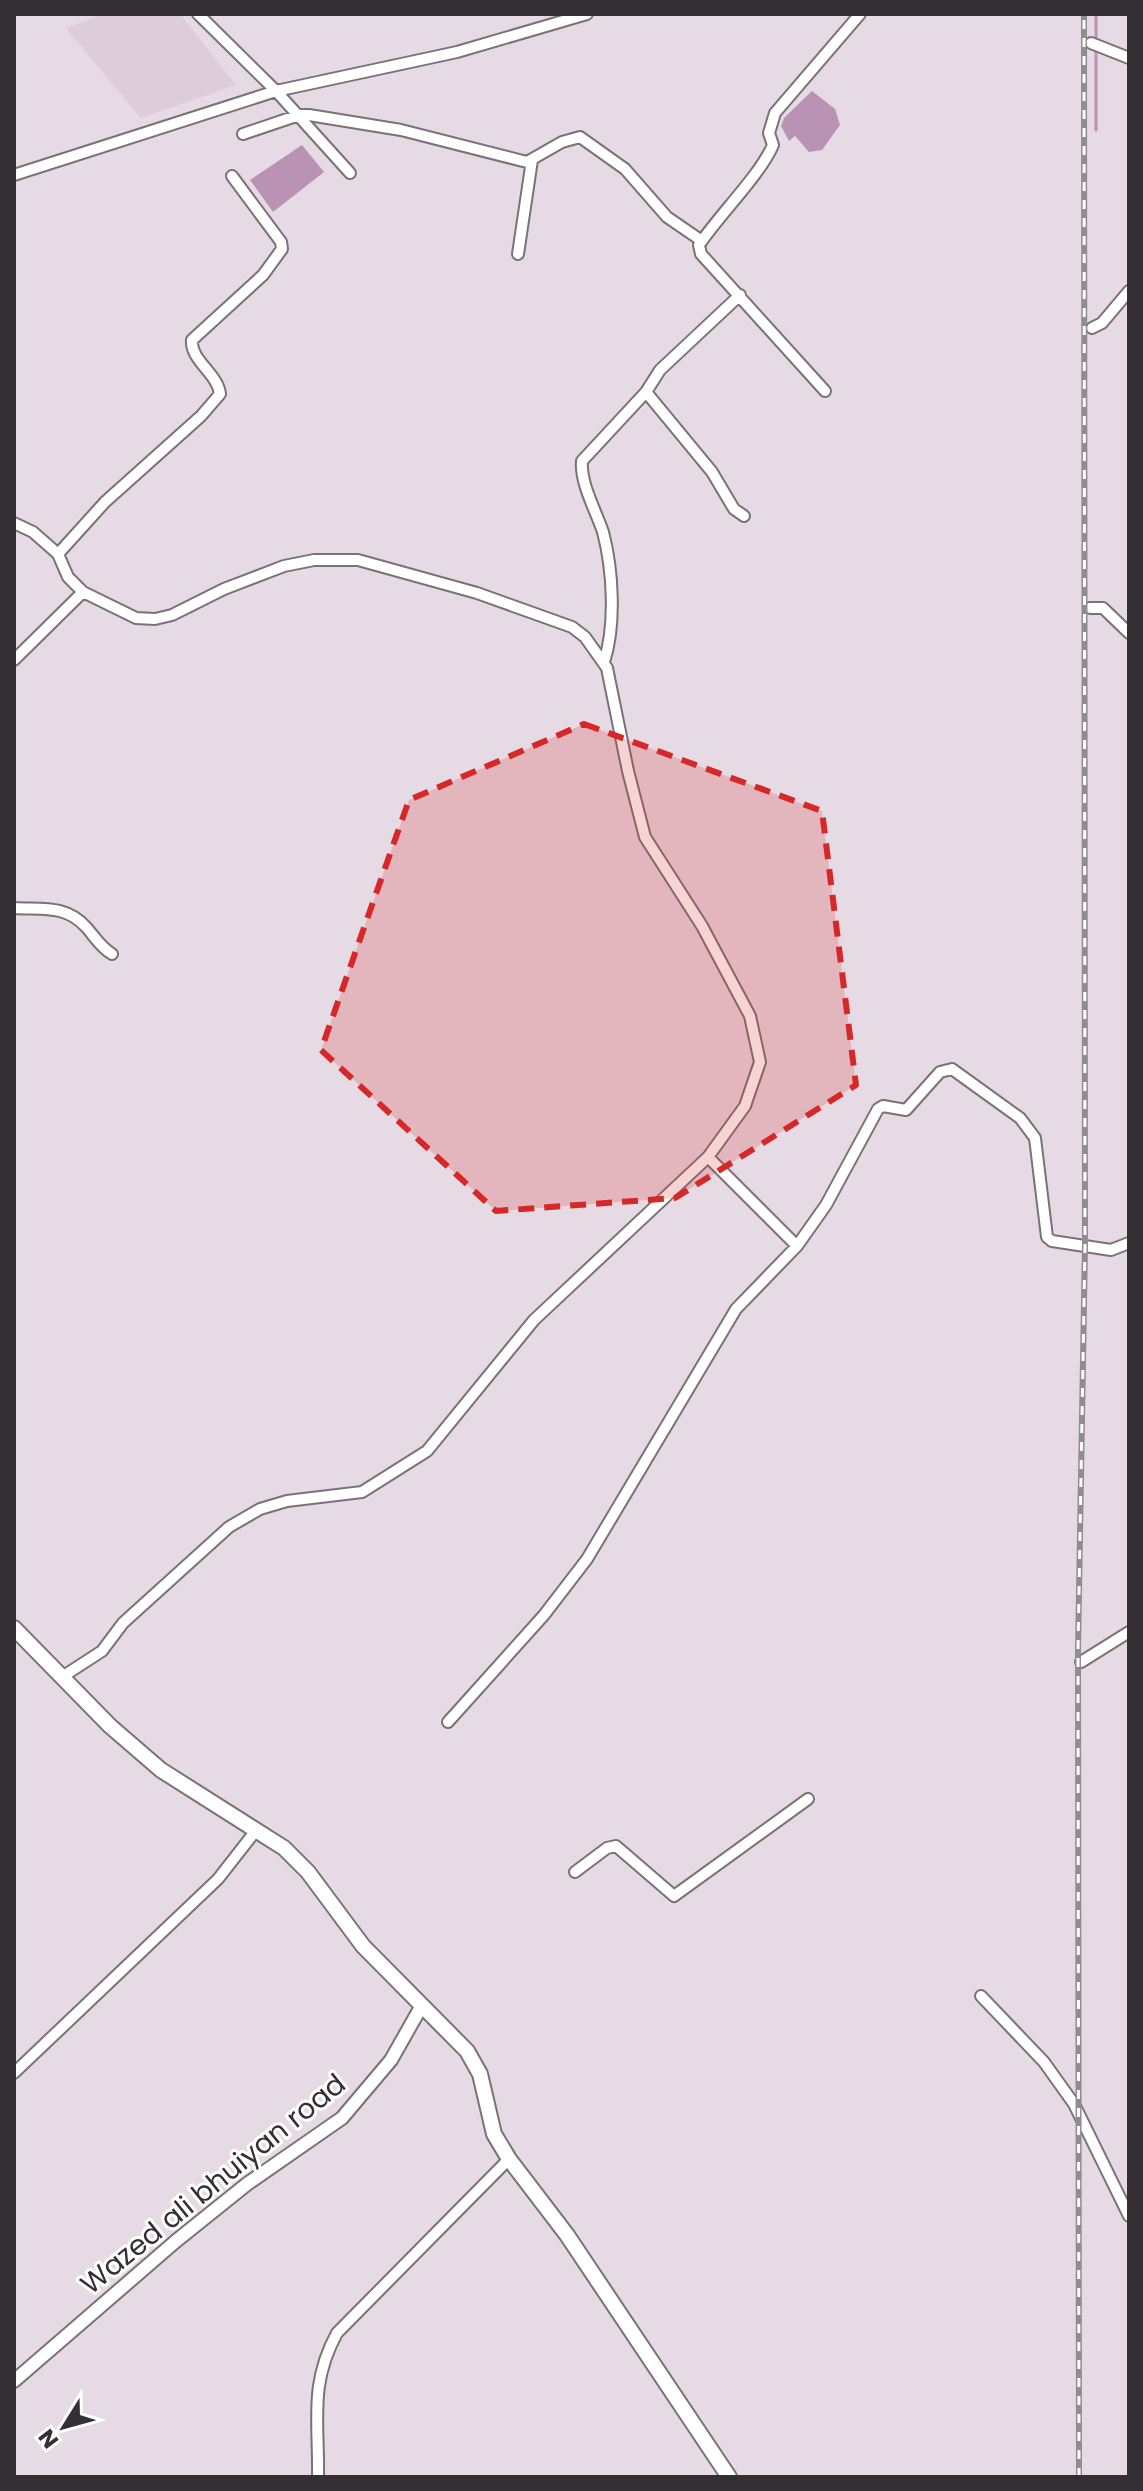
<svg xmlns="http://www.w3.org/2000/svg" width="1143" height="2491" font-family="Poppins,sans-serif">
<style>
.built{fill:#deccdb}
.water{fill:#b992b4}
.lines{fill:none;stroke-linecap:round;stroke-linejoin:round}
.stream{stroke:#b992b4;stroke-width:3}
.minor-casing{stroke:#7b7179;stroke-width:14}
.tertiary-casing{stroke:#7b7179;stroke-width:16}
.secondary-casing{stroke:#7b7179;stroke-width:18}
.minor{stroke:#fff;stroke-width:10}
.tertiary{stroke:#fff;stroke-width:12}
.secondary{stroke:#fff;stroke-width:14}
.rail-casing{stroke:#938b92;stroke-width:6}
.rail{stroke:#fff;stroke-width:3;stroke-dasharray:9;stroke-linecap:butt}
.marked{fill:#d62828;fill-opacity:0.2;stroke:#d62828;stroke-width:6;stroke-dasharray:16 10;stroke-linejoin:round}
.labels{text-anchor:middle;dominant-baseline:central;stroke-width:6;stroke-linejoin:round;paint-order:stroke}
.street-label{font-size:28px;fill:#332f33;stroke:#fff}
</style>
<rect width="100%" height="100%" fill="#e6dae4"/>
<!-- built -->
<path class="built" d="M104 14H180L236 85 141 118 66 28Z"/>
<!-- water -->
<path class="water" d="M812 91 835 109 840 125 822 150 809 152 795 136 789 141 781 126 784 118Z
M302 145 324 172 273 212 250 180Z"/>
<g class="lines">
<!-- stream -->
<path class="stream" d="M1096 14V42
M1096 130V50"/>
<defs>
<path id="minor" d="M198 14 276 91 350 173
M1091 43 1129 58
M243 134 299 115H309L401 130 527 162 562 142 580 137 625 169 667 217 702 241
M14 175 276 91 457 52 587 14
M518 254 532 160
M1092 328 1102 323 1129 291
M825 391 701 254 699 245C720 214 760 175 773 145L769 133 775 113 860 14
M646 392 712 472 734 509 744 516
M14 523 33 532 58 554 68 577 83 592 136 618 155 619 172 615 224 589 284 566 314 560H358L477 593 572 627 585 637 607 668 628 771 645 837 702 926 750 1016 760 1062 745 1106 708 1157 534 1320 427 1451 362 1492 287 1501 260 1509 229 1527 123 1623 102 1651 62 1677
M58 554 105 502 201 416 220 394C218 374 190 360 192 340L263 275 282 249 281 242 232 176
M1090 608H1103L1129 633
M14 660 83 592
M604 662C616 625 613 570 603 532 596 511 580 483 582 461L646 392 660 370 740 295
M14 908C41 910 65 904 86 927 95 937 100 947 112 954
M708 1157 797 1246
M1081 1662 1129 1632
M448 1722 544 1615 587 1559 736 1309 797 1246 826 1205 878 1109 883 1106 906 1110 940 1072 952 1069 1020 1118 1035 1138 1047 1237 1052 1241 1111 1250 1129 1243
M575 1872 607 1848 616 1846 674 1896 808 1799
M981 1996 1044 2062 1074 2104 1129 2216
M14 2073 218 1879 257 1829
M318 2477C319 2421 309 2384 337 2333L509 2159"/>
<path id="tertiary" d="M14 2381 176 2241 247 2184 342 2118 391 2060 421 2007"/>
<path id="secondary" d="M14 1628 110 1726 161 1770 284 1848 308 1872 363 1946 467 2051 480 2074 494 2134 509 2159 567 2235 729 2477"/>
</defs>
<!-- minor casing -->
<use href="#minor" class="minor-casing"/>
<!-- tertiary casing -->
<use href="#tertiary" class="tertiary-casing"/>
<!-- secondary casing -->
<use href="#secondary" class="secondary-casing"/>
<!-- minor -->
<use href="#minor" class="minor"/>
<!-- tertiary -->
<use href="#tertiary" class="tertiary"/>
<!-- secondary -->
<use href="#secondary" class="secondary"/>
<defs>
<path id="rail" d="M1079 2477 1078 1650 1085 1245 1084 14"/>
</defs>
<!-- rail casing -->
<use href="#rail" class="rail-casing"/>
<!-- rail -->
<use href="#rail" class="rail"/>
</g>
<!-- marked area -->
<path class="marked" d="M584 724 822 811 856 1085 675 1198 496 1211 321 1050 409 800Z"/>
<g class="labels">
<!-- street labels -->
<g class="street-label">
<text transform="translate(213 2184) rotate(-39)">Wazed ali bhuiyan road</text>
</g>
</g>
<!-- border -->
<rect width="1143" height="2491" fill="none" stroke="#332f33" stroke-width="32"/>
<!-- north arrow -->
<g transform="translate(64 2427) rotate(233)" stroke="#ffffff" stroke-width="6" paint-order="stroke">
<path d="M0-6L14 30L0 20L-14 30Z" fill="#332f33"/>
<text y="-12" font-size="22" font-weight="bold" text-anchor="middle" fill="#332f33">N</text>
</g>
</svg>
